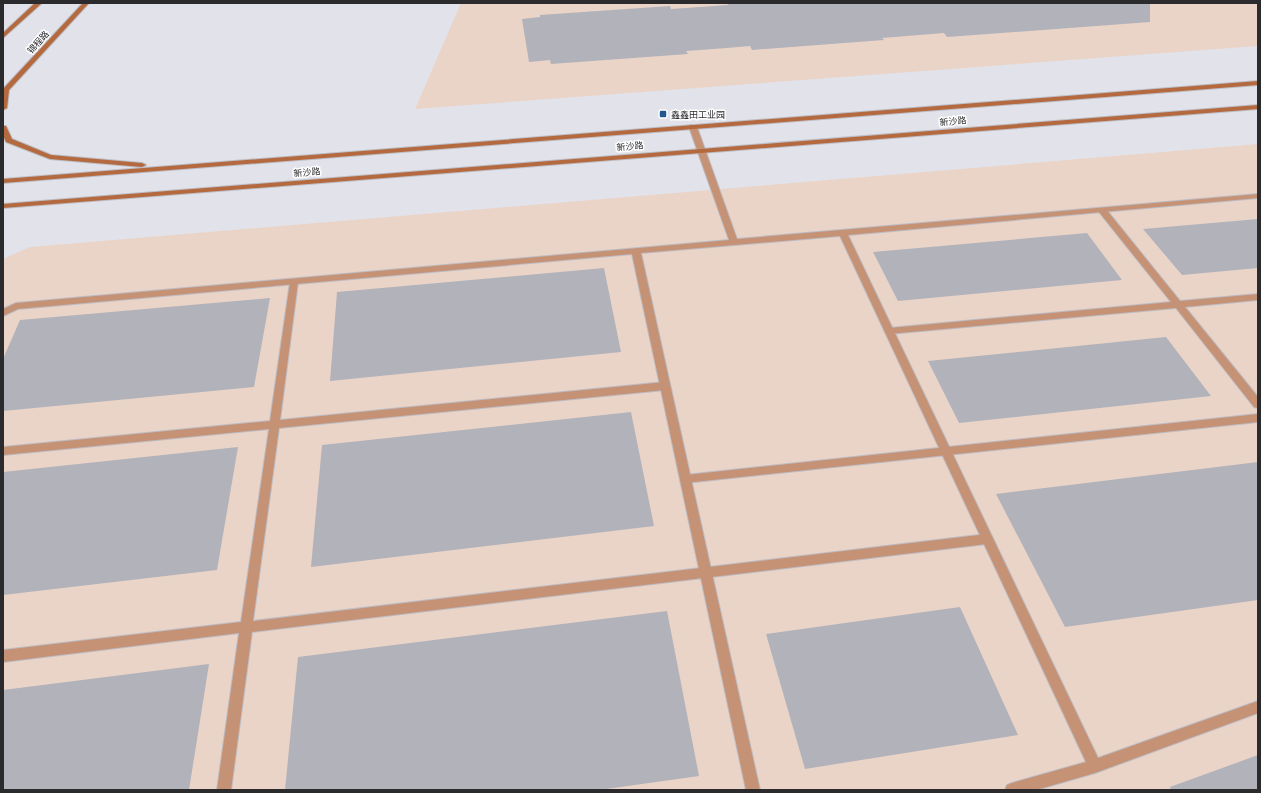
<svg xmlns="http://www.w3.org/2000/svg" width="1261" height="793" font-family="'PT Sans','Noto Sans SC',sans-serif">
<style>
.industrial{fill:#ead4c8}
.building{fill:#b2b2ba}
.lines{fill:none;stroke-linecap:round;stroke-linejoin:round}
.service-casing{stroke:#bdbdc4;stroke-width:2}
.minor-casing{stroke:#bdbdc4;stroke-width:2}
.secondary-casing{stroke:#bdbdc4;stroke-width:2}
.service{fill:#c69276;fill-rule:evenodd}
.minor{fill:#c69276;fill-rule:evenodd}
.secondary{fill:#b4693e;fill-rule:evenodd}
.poi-dot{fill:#225790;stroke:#fff;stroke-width:1.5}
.labels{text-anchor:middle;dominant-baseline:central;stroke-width:3;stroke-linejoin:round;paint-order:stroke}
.far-street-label{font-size:9px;fill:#2b2b2e;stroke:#fff}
.far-poi-label{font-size:9px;fill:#2b2b2e;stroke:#fff;text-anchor:start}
</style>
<rect width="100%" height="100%" fill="#e2e2ea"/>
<!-- industrial -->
<path class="industrial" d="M461 3H1258V46L415 109Z
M1258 144V790H3V259L30 247Z"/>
<!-- building -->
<path class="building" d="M727 3H1150V22L947 37 944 33 882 38 884 40 752 50 750 46 727 48 686 51 688 54 551 64 550 60 529 62 522 19 540 17V15L670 6 671 9 728 5Z
M1258 219V268L1182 275 1143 229Z
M1087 233 1122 280 898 301 873 252Z
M604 268 621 352 330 381 337 292Z
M270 298 254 387 3 411V359L20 320Z
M1166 337 1211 396 959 423 928 361Z
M631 412 654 526 311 567 322 445Z
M238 447 217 570 3 595V472Z
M1258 462V600L1065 627 996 494Z
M960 607 1018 735 805 769 766 634Z
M667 611 699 776 599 790H285L298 657Z
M209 664 189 790H3V690Z
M1258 755V790H1171L1170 787Z"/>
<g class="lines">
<defs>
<path id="service" d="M1099 208H1105L1180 301 1258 294V300L1185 307 1258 397V408L1254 407 1176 308 889 334 884 331 889 328 1171 302 1099 212Z
M294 279 298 282 280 420 665 382 670 386 665 390 279 428 253 621 987 534 991 536 993 539 991 542 987 544 252 632 231 790H217L239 633 3 662V650L241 622 269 429 3 455V447L270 421 290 282Z
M1258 414V422L685 483 681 482 680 479 681 476 685 475Z"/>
<path id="minor" d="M690 125H693L697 127 737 239 1258 194V198L848 235 1098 758 1258 701V713L1095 773 1036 790H1005L1007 785 1012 783 1086 762 840 236 641 253 760 790H746L632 254 18 309 3 316V309L16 303 729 240 689 127Z"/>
<path id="secondary" d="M35 3H42L3 38V33Z
M83 3H89L9 90 7 108 3 110V89Z
M1258 81V85L3 183V179Z
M1258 105V109L3 208V204Z
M3 126H6L12 139 51 155 142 163 146 165 142 167 50 159 6 142 3 135Z"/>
</defs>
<!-- service casing -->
<use href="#service" class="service-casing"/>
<!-- minor casing -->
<use href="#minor" class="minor-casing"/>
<!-- secondary casing -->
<use href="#secondary" class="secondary-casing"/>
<!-- service -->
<use href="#service" class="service"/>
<!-- minor -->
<use href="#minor" class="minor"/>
<!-- secondary -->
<use href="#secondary" class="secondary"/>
</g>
<!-- markers -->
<rect class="poi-dot" x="659" y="110" width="8" height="8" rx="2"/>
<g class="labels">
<!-- far-street labels -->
<g class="far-street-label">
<text transform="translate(38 42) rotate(-48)">锦程路</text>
<text transform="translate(953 121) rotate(-5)">新沙路</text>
<text transform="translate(630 146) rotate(-5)">新沙路</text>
<text transform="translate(307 172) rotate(-5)">新沙路</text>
</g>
<!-- far-poi labels -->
<g class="far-poi-label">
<text x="671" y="114">鑫鑫田工业园</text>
</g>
</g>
<!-- border -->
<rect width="1261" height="793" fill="none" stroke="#2b2b2e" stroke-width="8"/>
</svg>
